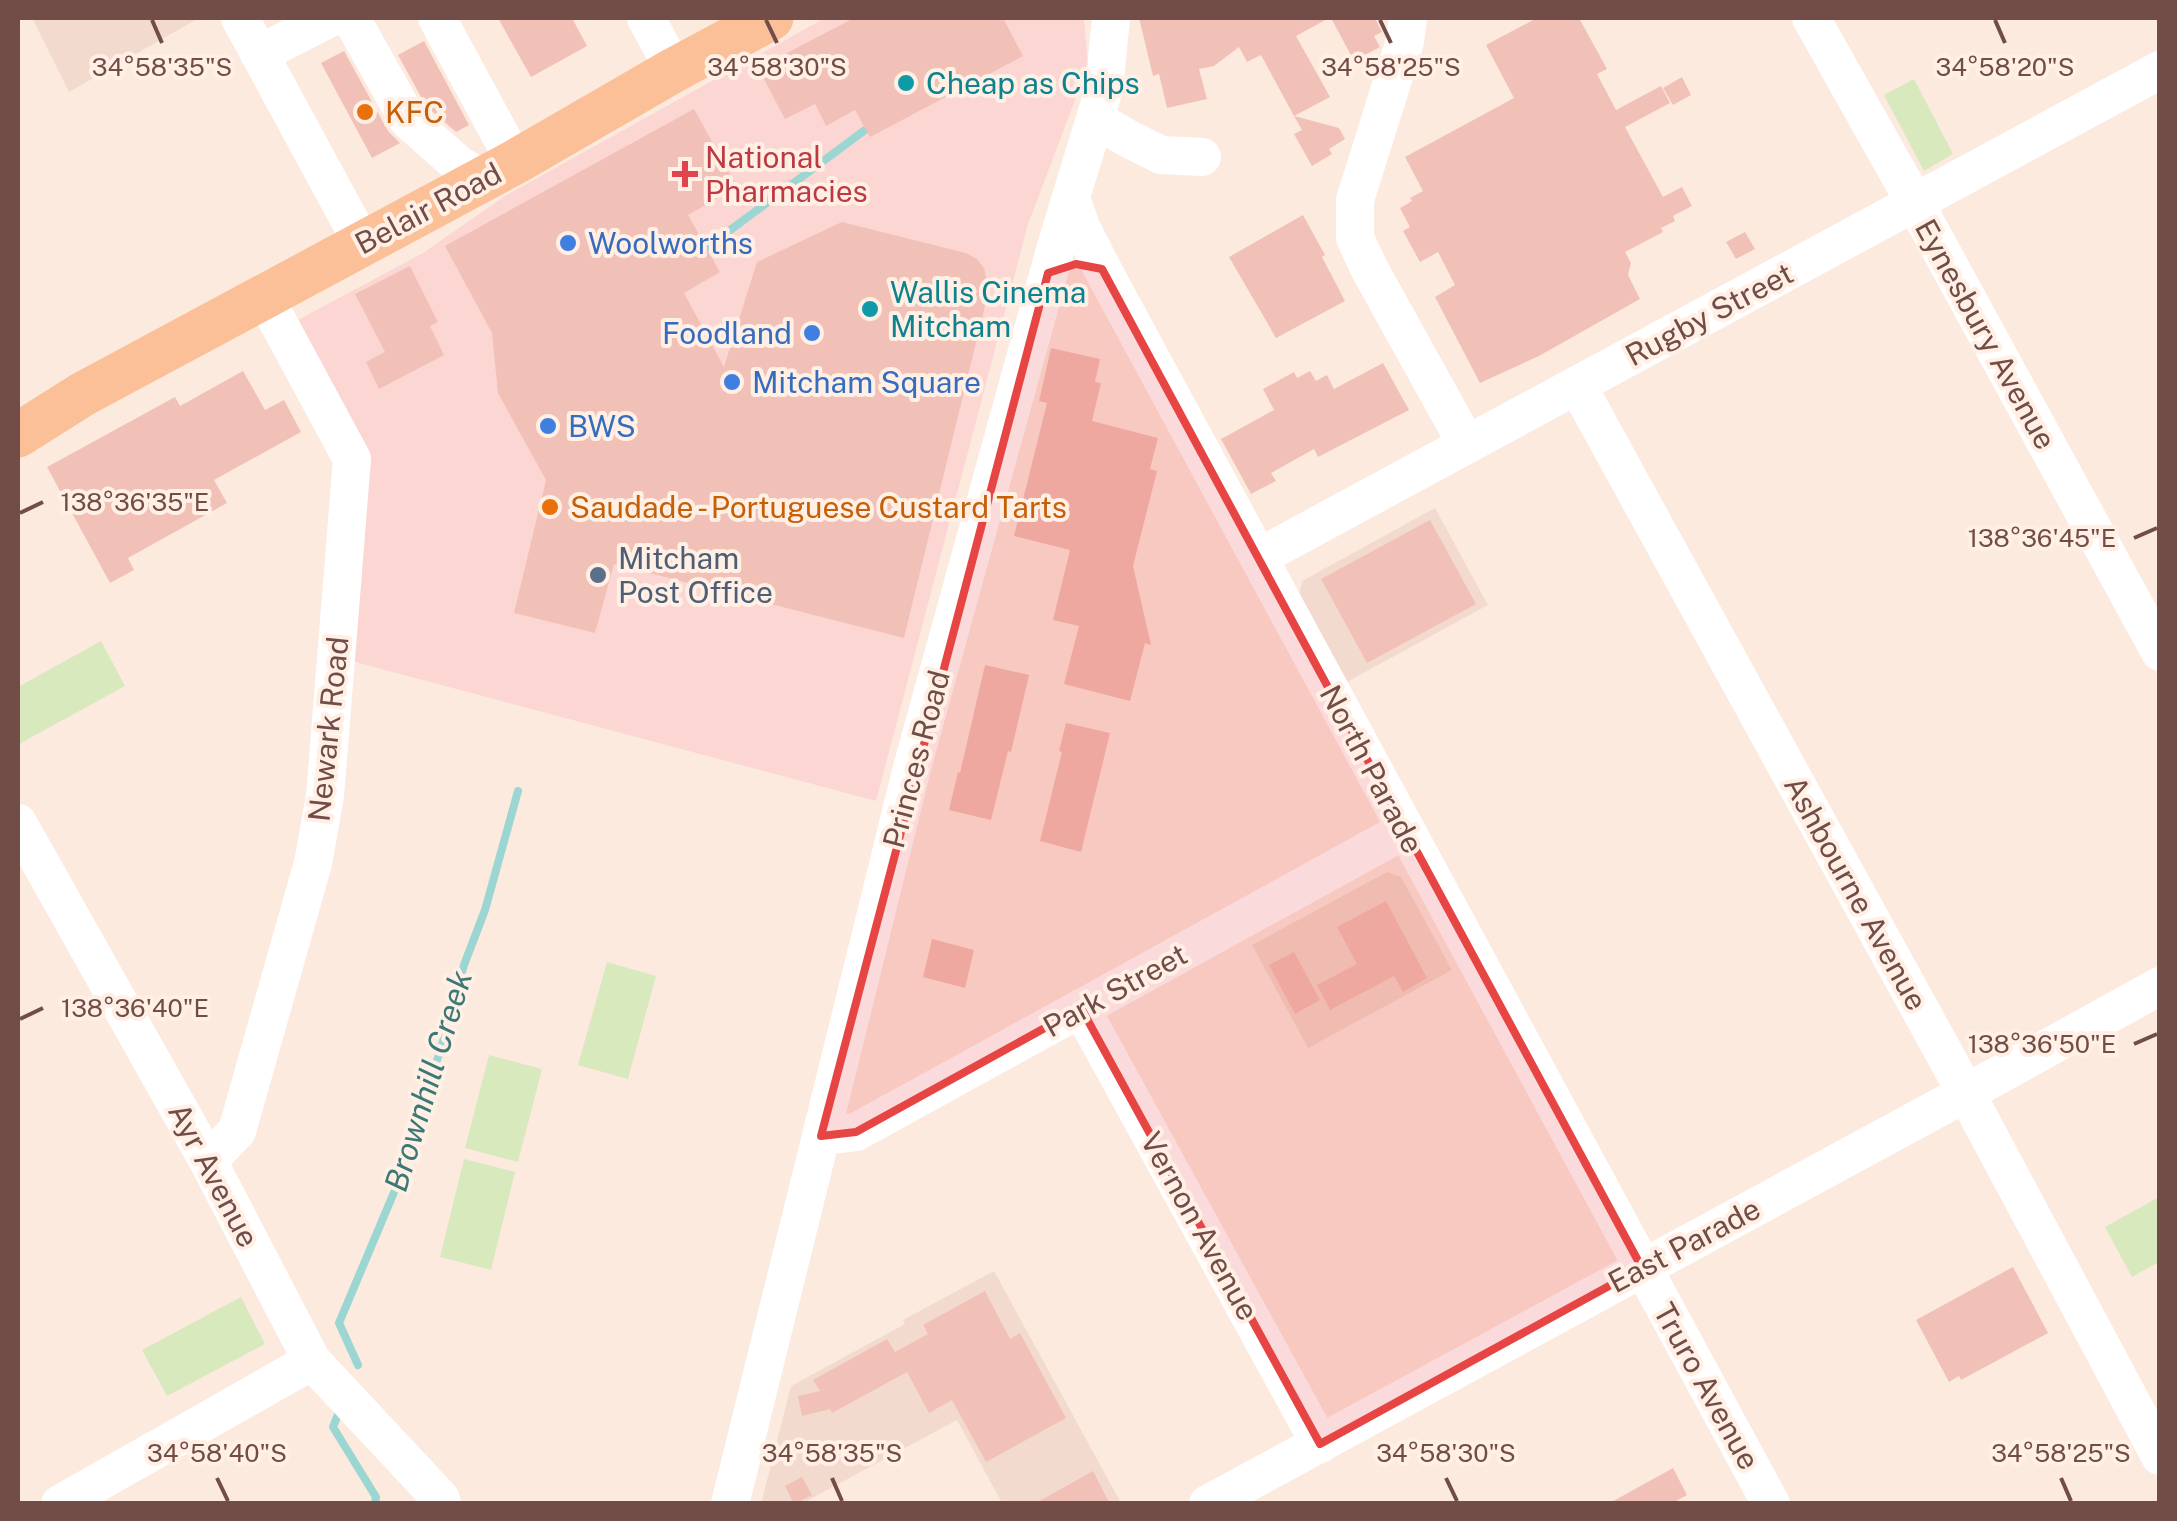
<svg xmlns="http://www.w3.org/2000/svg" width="2177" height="1521" font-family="'Public Sans',sans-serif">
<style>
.residential{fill:#f3dace}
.commercial{fill:#fcd6d3}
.green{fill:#d9e9be}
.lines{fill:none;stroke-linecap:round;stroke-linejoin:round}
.stream{stroke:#9bd6d3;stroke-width:8}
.building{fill:#f1c1b7}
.minor{stroke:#fff;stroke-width:38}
.major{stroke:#fbc097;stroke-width:45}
.marked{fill:#e64544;fill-opacity:0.2;stroke:#e64544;stroke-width:8;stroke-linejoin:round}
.ticks{fill:none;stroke:#724d47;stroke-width:4}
.culture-dot{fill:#0f9aa8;stroke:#ffefe5;stroke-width:4}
.food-dot{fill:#e8710a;stroke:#ffefe5;stroke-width:4}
.health-dot{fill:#e0444e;stroke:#ffefe5;stroke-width:4}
.shop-dot{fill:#3f7fe0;stroke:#ffefe5;stroke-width:4}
.service-dot{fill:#5c6f8a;stroke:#ffefe5;stroke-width:4}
.labels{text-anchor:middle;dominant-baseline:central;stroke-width:8;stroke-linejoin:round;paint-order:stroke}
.culture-label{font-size:30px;fill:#0d838f;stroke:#ffefe5;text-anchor:start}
.food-label{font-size:30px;fill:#c56008;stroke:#ffefe5;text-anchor:start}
.health-label{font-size:30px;fill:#be3a42;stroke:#ffefe5;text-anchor:start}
.street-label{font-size:30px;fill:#724d47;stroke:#ffefe5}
.shop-label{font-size:30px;fill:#366cbe;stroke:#ffefe5;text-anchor:start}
.service-label{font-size:30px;fill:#4e5e75;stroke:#ffefe5;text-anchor:start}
.water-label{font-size:32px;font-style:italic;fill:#3c7875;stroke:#ffefe5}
.ticks-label{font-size:25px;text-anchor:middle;fill:#724d47;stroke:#ffefe5;stroke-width:8;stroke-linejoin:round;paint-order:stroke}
</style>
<rect width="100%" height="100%" fill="#fceadf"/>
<!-- residential -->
<path class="residential" d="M32 18H199L69 92Z
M1435 508 1488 605 1347 682 1299 595 1302 581Z
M1387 872 1401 877 1452 970 1308 1048 1252 945Z
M994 1271 1121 1503H1002L957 1420 803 1503 761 1504 791 1386 905 1324 903 1320Z"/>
<!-- commercial -->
<path class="commercial" d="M825 18H1084L1088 66 1028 224 876 801 344 659 363 446 298 320 423 253 505 196Z"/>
<!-- green -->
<path class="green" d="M1914 79 1953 154 1924 171 1884 95Z
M101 641 125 686 19 744 18 687Z
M607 962 656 976 628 1079 578 1065Z
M489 1055 542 1069 518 1162 465 1148Z
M464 1159 515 1172 491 1270 440 1257Z
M2159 1197V1262L2132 1277 2105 1227Z
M241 1297 265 1344 167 1396 142 1350Z"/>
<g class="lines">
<!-- stream -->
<path class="stream" d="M706 248 865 130
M358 1365 339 1323 395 1190 442 1045 464 965 485 910 518 791
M341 1407 333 1427 376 1497 375 1504"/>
</g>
<!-- building -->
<path class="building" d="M498 18H572L587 46 531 77Z
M854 18H1003L1023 56 870 137 855 110 826 126 815 104 785 119 758 68Z
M1139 18H1329L1296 36 1330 97 1294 116 1261 55 1247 62 1239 47 1214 66 1199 69 1207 99 1167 108 1159 74 1153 76Z
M1331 18H1375L1382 32 1374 36 1380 47 1354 61Z
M1537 18H1579L1607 69 1597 74 1616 110 1661 86 1670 103 1625 127 1663 197 1682 187 1692 206 1673 216 1675 221 1661 228 1663 232 1625 252 1631 263 1628 275 1640 299 1539 356 1480 383 1435 297 1455 285 1438 252 1420 262 1403 231 1410 227 1400 208 1412 201 1410 198 1423 191 1405 157 1514 98 1486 45Z
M424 41 469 125 456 132 426 106 398 55Z
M344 51 388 131 400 143 372 158 321 63Z
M1682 77 1691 95 1673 105 1663 88Z
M694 109 737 187 688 215 720 272 684 293 724 367 757 262 842 222 966 253 977 259 984 268 989 289 904 638 614 564 595 633 514 613 546 480 498 393 492 333 445 246Z
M1294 116 1339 128 1345 139 1329 149 1332 154 1312 166 1294 134 1302 130Z
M1303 215 1325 255 1322 257 1345 301 1276 338 1229 257Z
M1745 232 1755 249 1736 259 1726 242Z
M410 266 438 322 430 326 444 355 379 389 366 362 385 352 355 294Z
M1051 348 1100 359 1095 382 1101 383 1092 421 1158 438 1150 469 1157 471 1133 566 1151 645 1145 643 1130 701 1064 684 1079 626 1053 620 1070 550 1014 536 1047 403 1039 401Z
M1383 363 1409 410 1318 457 1314 449 1271 473 1276 481 1251 494 1221 439 1274 410 1263 389 1294 372 1297 378 1310 371 1316 381 1327 375 1334 389Z
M243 371 265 410 284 400 301 432 214 480 227 503 128 558 134 570 110 583 47 467 175 397 180 406Z
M1430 520 1476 604 1367 663 1321 579Z
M985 665 1029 675 1011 752 1008 751 991 820 949 810 958 772 960 773Z
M1066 723 1110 733 1081 852 1040 841 1062 752 1059 751Z
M1386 901 1427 978 1403 992 1394 976 1330 1010 1317 985 1357 964 1337 927Z
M932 939 974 950 965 988 923 977Z
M1294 952 1320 1000 1295 1014 1269 965Z
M2013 1267 2048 1333 1961 1380 1959 1376 1949 1382 1916 1320Z
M985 1291 1010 1339 1020 1333 1066 1418 986 1462 952 1400 929 1413 907 1372 832 1413 830 1409 802 1416 798 1396 820 1391 813 1380 887 1339 895 1352 928 1334 923 1325Z
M1673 1468 1687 1495 1671 1504H1608Z
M1093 1471 1110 1504H1034Z
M802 1477 812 1495 794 1504 785 1486Z"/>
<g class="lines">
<!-- minor -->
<path class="minor" d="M240 18 362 243
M351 18 408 120 459 165 483 179
M437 18 515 162
M646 18 674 70
M1408 18 1405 41 1355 200V238L1370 270 1467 445
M1811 18 1915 203 2160 652
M259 54 330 18
M1095 119 1127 138 1161 155 1202 157
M1071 199 1082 229 1104 272 1771 1504
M1577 385 1966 1093 2160 1456
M1259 557 2160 70
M18 823 208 1161 312 1361 441 1499 442 1504
M1081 1008 1320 1444
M821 1136 856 1132 1405 830
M208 1161 237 1131 313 863 325 796 352 459 264 296
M60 1504 312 1361
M730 1504 913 764 1057 243 1104 89 1111 18
M1208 1504 1966 1093 2160 986"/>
<!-- major -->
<path class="major" d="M18 435 83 394 515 162 674 70 771 18"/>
</g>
<!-- marked area -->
<path class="marked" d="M1076 264 1102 269 1642 1268 1320 1444 1081 1008 856 1132 821 1136 1048 273Z"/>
<!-- ticks -->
<path class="ticks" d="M152 20 162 43M766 20 777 43M1380 20 1391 43M1995 20 2005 43M20 513 43 502M2134 538 2157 528M20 1019 43 1008M2134 1044 2157 1034M217 1478 228 1501M832 1478 842 1501M1446 1478 1457 1501M2061 1478 2071 1501"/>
<!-- markers -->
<g class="culture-dot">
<circle cx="906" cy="83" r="10"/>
<circle cx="870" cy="309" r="10"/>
</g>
<g class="food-dot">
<circle cx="365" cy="112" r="10"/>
<circle cx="550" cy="507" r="10"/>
</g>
<path class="health-dot" d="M680 159h10v10h10v10h-10v10h-10v-10h-10v-10h10z"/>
<g class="shop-dot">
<circle cx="568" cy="243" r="10"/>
<circle cx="812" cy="333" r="10"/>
<circle cx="732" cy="382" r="10"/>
<circle cx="548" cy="426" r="10"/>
</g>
<circle class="service-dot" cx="598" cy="575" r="10"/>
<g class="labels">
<!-- culture labels -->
<g class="culture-label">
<text x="926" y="83">Cheap as Chips</text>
<text x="890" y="292">Wallis Cinema<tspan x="890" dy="34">Mitcham</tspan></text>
</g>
<!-- food labels -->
<g class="food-label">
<text x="385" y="112">KFC</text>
<text x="570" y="507">Saudade - Portuguese Custard Tarts</text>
</g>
<!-- health labels -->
<g class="health-label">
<text x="705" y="157">National<tspan x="705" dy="34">Pharmacies</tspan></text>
</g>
<!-- street labels -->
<g class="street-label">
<text transform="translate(428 208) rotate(-28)">Belair Road</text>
<text transform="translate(1709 314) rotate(-28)">Rugby Street</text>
<text transform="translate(1986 334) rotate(61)">Eynesbury Avenue</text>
<text transform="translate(328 729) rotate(-84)">Newark Road</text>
<text transform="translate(916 759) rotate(-75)">Princes Road</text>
<text transform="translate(1372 769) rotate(62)">North Parade</text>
<text transform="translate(1856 893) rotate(61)">Ashbourne Avenue</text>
<text transform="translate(1115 990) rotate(-29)">Park Street</text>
<text transform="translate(214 1175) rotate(62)">Ayr Avenue</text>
<text transform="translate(1200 1226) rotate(61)">Vernon Avenue</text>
<text transform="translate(1684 1245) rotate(-28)">East Parade</text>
<text transform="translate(1707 1386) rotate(61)">Truro Avenue</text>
</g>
<!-- shop labels -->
<g class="shop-label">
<text x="588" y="243">Woolworths</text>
<text x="792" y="333" text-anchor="end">Foodland</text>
<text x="752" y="382">Mitcham Square</text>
<text x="568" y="426">BWS</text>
</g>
<!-- service labels -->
<g class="service-label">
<text x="618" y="558">Mitcham<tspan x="618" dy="34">Post Office</tspan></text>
</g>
<!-- water labels -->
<g class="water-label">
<text transform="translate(428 1081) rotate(-73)">Brownhill Creek</text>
</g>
</g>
<g class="ticks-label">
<text x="162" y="76">34°58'35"S</text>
<text x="777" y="76">34°58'30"S</text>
<text x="1391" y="76">34°58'25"S</text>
<text x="2005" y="76">34°58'20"S</text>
<text x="135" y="511">138°36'35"E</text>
<text x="2042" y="547">138°36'45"E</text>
<text x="135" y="1017">138°36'40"E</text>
<text x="2042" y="1053">138°36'50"E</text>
<text x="217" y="1462">34°58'40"S</text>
<text x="832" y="1462">34°58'35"S</text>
<text x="1446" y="1462">34°58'30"S</text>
<text x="2061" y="1462">34°58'25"S</text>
</g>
<!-- border -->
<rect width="2177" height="1521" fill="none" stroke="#724d47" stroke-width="40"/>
</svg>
